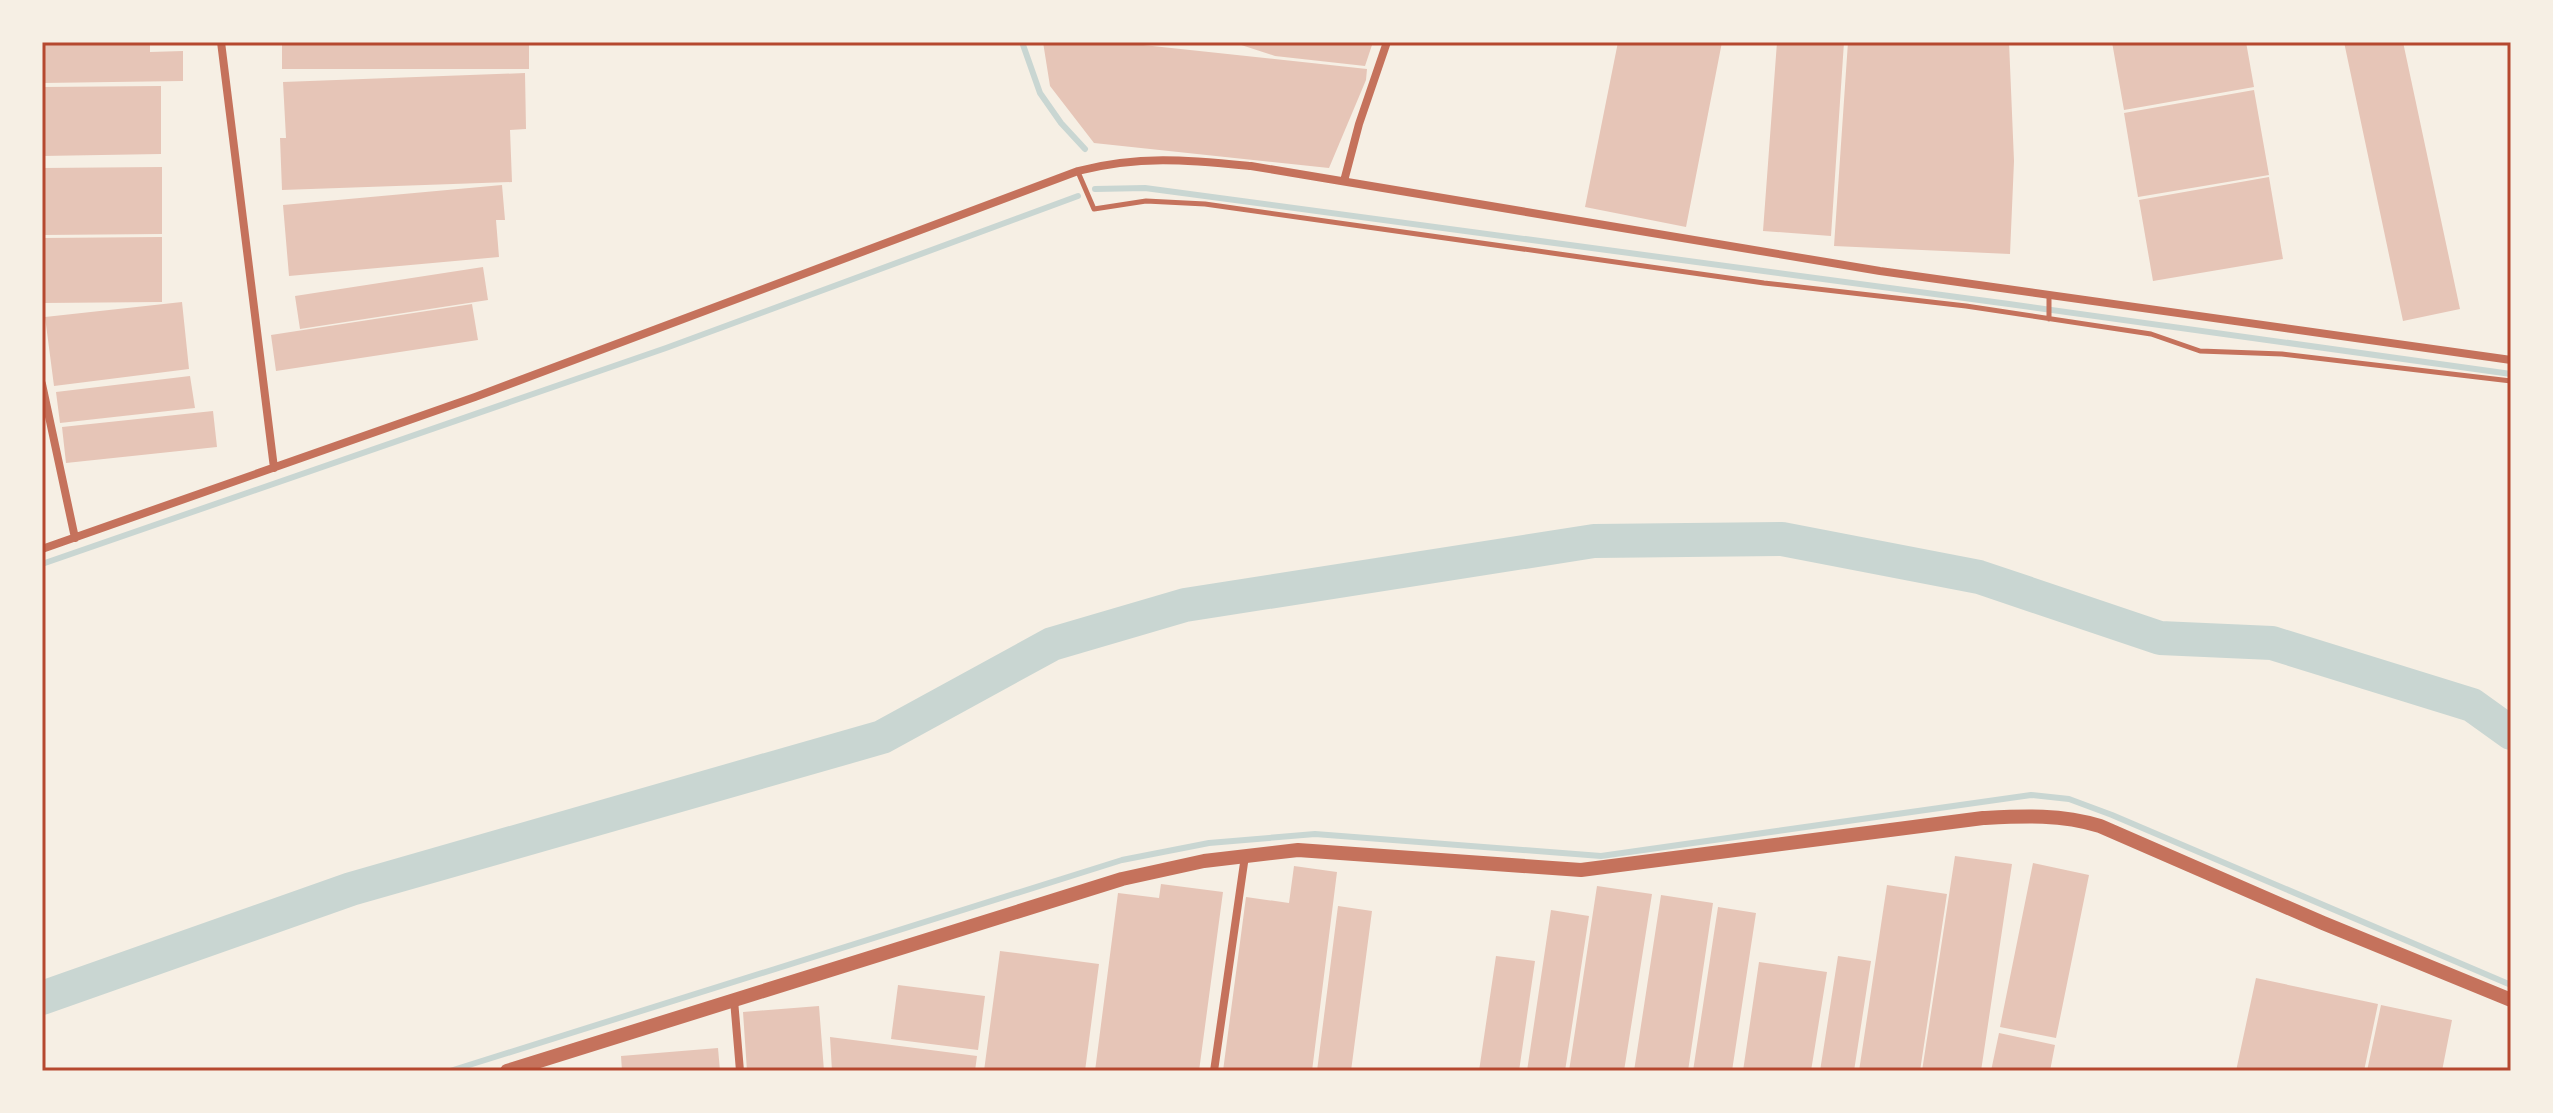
<svg xmlns="http://www.w3.org/2000/svg" width="2553" height="1113" font-family="'Roboto Condensed',sans-serif">
<style>
.lines{fill:none;stroke-linecap:round;stroke-linejoin:round}
.stream{stroke:#c9d6d2;stroke-width:6}
.river{stroke:#c9d6d2;stroke-width:34}
.building{fill:#e6c5b7}
.service{stroke:#c5725c;stroke-width:5}
.minor{stroke:#c5725c;stroke-width:8}
.tertiary{stroke:#c5725c;stroke-width:14}
.neatline{fill:none;stroke:#b5482f;stroke-width:3}
</style>
<rect width="100%" height="100%" fill="#f6efe4"/>
<g class="lines">
<!-- stream -->
<path class="stream" d="M1022 42 1040 93 1061 123 1085 149
M1095 189 1145 188 2009 304 2511 374
M42 564 666 348 1078 196
M450 1071 1122 860 1209 843 1315 834 1601 856 2031 795 2069 799 2112 815 2511 985"/>
<!-- river -->
<path class="river" d="M42 998 351 889 882 737 1052 644 1185 605 1594 541 1782 539 1979 577 2160 638 2272 643 2472 705 2511 733"/>
</g>
<!-- building -->
<path class="building" d="M42 42H150V52L183 51V81L42 83Z
M282 42H529V69H282Z
M1043 42H1115L1367 69 1366 80 1329 168 1094 143 1050 86Z
M1232 42H1373L1365 66 1275 56Z
M1618 42H1722L1686 227 1585 207Z
M1777 42H1844L1831 236 1763 231Z
M1848 42H2009L2014 161 2010 254 1834 246Z
M2112 42H2246L2254 87 2124 110Z
M2344 42H2403L2460 309 2403 321Z
M525 73 526 129 510 130 512 182 282 190 280 138H286L283 82Z
M161 86V154L42 156V87Z
M2254 90 2269 175 2138 197 2124 113Z
M162 167V234L42 235V168Z
M2269 177 2283 259 2153 281 2139 200Z
M502 185 505 220H496L499 257 289 276 283 205Z
M162 237V302L42 303V238Z
M483 267 488 300 300 329 295 296Z
M182 302 189 369 54 386 45 317Z
M472 304 478 340 276 371 271 335Z
M190 376 195 408 60 423 56 392Z
M213 411 217 447 66 463 62 427Z
M1955 856 2012 864 1981 1071H1922Z
M2033 863 2089 875 2056 1038 2000 1027Z
M1294 866 1337 872 1312 1071H1223L1246 897 1289 903Z
M1161 884 1223 892 1199 1071H1095L1118 893 1159 898Z
M1887 885 1947 894 1920 1071H1859Z
M1597 886 1652 894 1624 1071H1569Z
M1661 895 1713 903 1688 1071H1634Z
M1338 906 1372 911 1351 1071H1317Z
M1718 907 1756 913 1732 1071H1693Z
M1551 910 1589 916 1565 1071H1527Z
M1000 951 1099 964 1085 1071H984Z
M1496 956 1535 961 1519 1071H1479Z
M1838 956 1871 961 1854 1071H1820Z
M1759 962 1827 972 1811 1071H1743Z
M2256 978 2378 1004 2364 1071H2236Z
M898 985 985 996 978 1050 891 1039Z
M2381 1005 2452 1020 2442 1071H2367Z
M819 1006 824 1071H747L743 1012Z
M1999 1033 2055 1045 2050 1071H1991Z
M830 1037 977 1056 975 1071H832Z
M718 1048 720 1071H622L621 1056Z"/>
<g class="lines">
<!-- service -->
<path class="service" d="M1078 172 1094 209 1146 201 1205 204 1764 283 1966 306 2151 334 2200 351 2282 354 2511 381
M2049 319V296"/>
<!-- minor -->
<path class="minor" d="M221 42 274 468
M1344 181 1359 124 1387 42
M42 384 75 538
M42 549 475 397 1078 171C1140 155 1188 160 1251 166L1880 271 2511 360
M734 1000 740 1071
M1214 1071 1245 856"/>
<!-- tertiary -->
<path class="tertiary" d="M507 1071 1122 879 1204 861 1298 850 1581 870 1983 818C2024 816 2060 814 2100 826L2323 923 2511 1000"/>
</g>
<!-- border -->
<rect width="2553" height="1113" fill="none" stroke="#f6efe4" stroke-width="88"/>
<rect x="44" y="44" width="2465" height="1025" class="neatline"/>
</svg>
